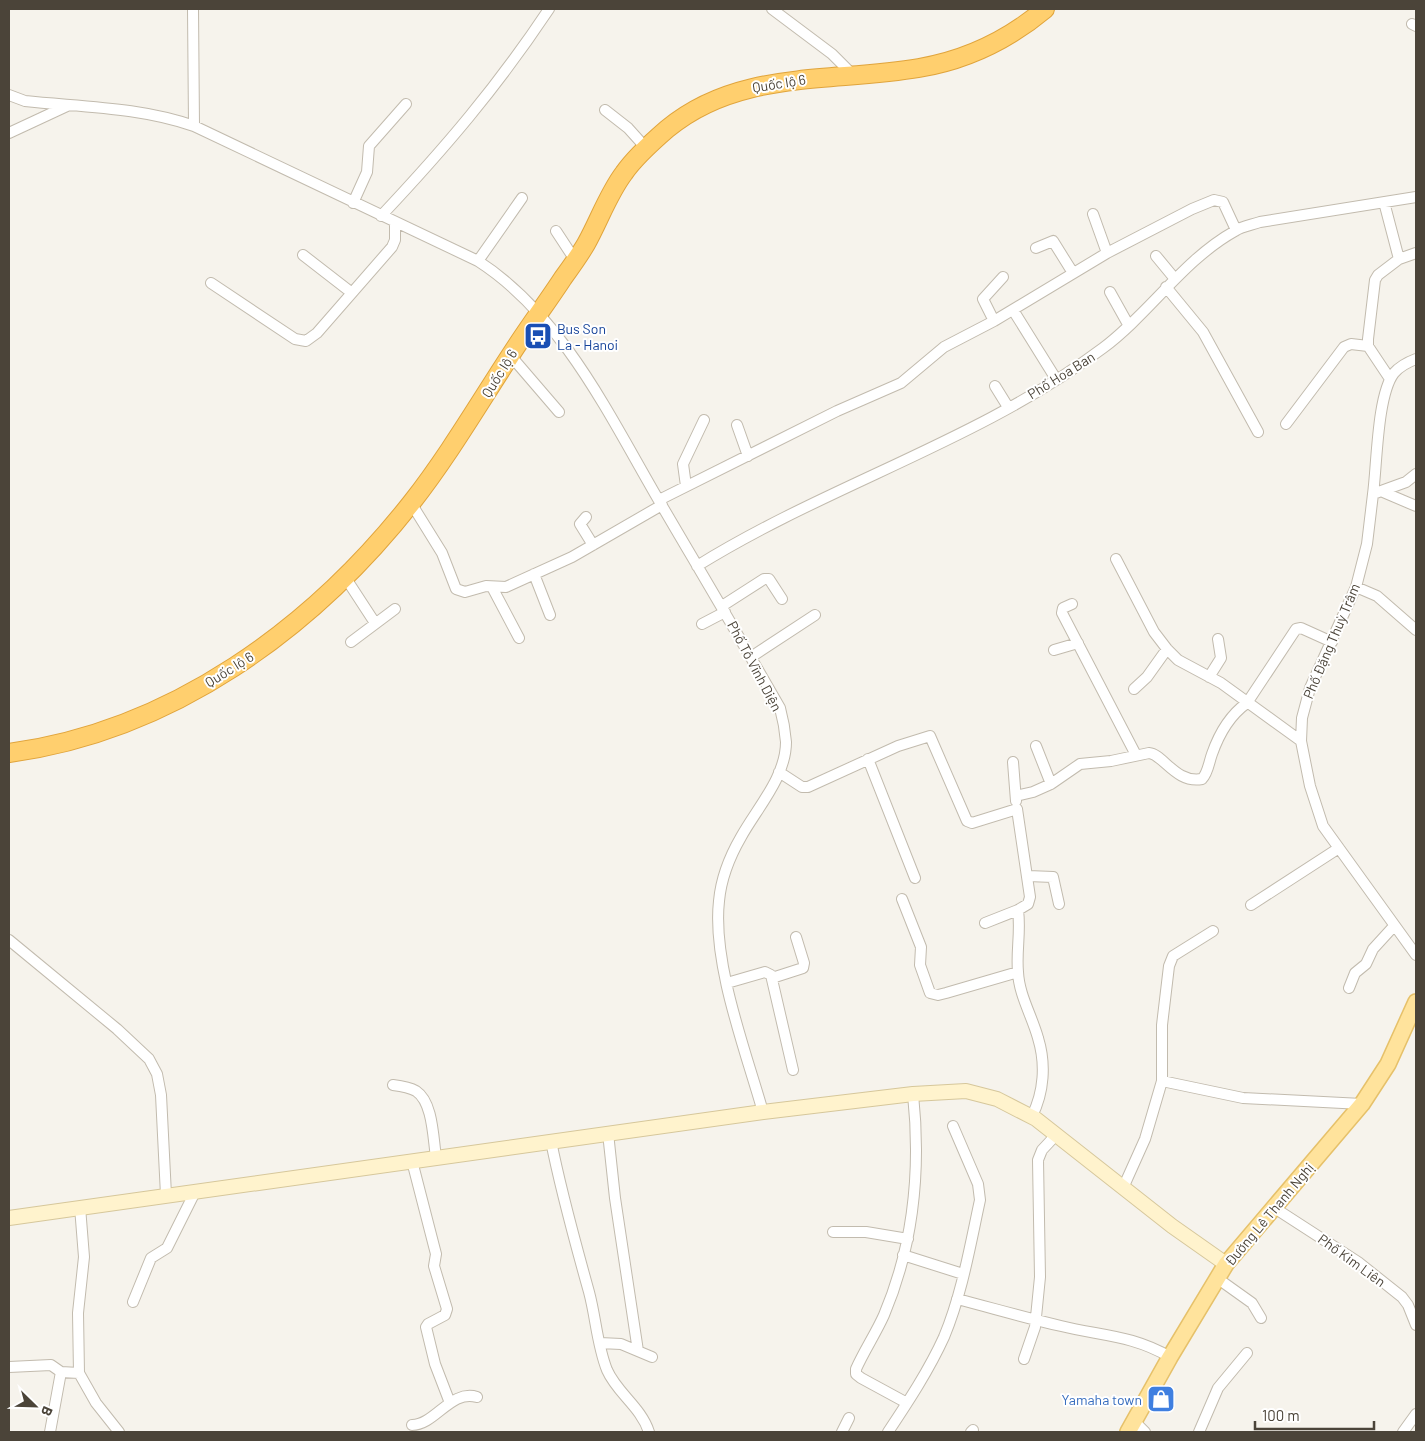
<svg xmlns="http://www.w3.org/2000/svg" width="1425" height="1441" font-family="Barlow,sans-serif">
<style>
.lines{fill:none;stroke-linecap:round;stroke-linejoin:round}
.street-casing{stroke:#c2bbae;stroke-width:12}
.secondary-casing{stroke:#d6c79b;stroke-width:16}
.primary-casing{stroke:#e6c16a;stroke-width:18}
.highway-casing{stroke:#e0a43c;stroke-width:20}
.street{stroke:#fff;stroke-width:10}
.secondary{stroke:#fff3cd;stroke-width:14}
.primary{stroke:#ffe39c;stroke-width:15}
.highway{stroke:#ffcf6e;stroke-width:18}
.labels{text-anchor:middle;dominant-baseline:central;stroke-width:4;stroke-linejoin:round;paint-order:stroke}
.street-label{font-size:14px;fill:#4b4439;stroke:#fff}
.transit-label{font-size:14px;fill:#164399;stroke:#fff;text-anchor:start}
.shop-label{font-size:14px;fill:#366cbe;stroke:#fff;text-anchor:end}
</style>
<rect width="100%" height="100%" fill="#f6f3ec"/>
<g class="lines">
<defs>
<path id="street" d="M193 9 194 126
M772 9 832 54 852 74
M1412 24 1416 26
M9 95 25 101C81 107 140 107 194 126L478 261C562 315 609 415 658 499 699 569 740 638 780 708 783 719 785 730 786 742 786 777 757 808 741 837 730 856 721 879 719 901 712 963 746 1052 763 1112
M605 110 628 128 646 148
M9 133 67 106
M1384 202 1399 259 1378 275 1375 280 1368 339V346L1390 379
M353 203 367 172 369 146 406 104
M1093 214 1107 253
M381 216C445 148 497 87 549 9
M556 231 575 260
M1036 248 1053 241 1073 273
M303 255 352 293
M1156 256 1175 279
M1399 259 1416 253
M478 261 522 198
M211 283 295 339 306 341 317 333 392 247 395 240V222
M1166 287 1203 332 1258 432
M1110 292 1129 326
M1013 310 1056 379
M994 321 983 299 1003 277
M510 355 559 412
M995 386 1008 407
M1286 424 1344 347 1351 344 1368 346
M737 425 748 456
M1416 474 1406 482 1373 494 1367 544 1356 587 1310 688 1302 718 1301 741 1310 786 1323 826 1416 955
M686 486 683 464 704 420
M1383 492 1416 506
M1373 494C1377 465 1377 395 1394 373 1400 366 1408 362 1416 359
M659 500 837 411 901 383 944 347 994 321 1107 253 1192 209 1214 200 1223 202 1236 230
M411 503 442 553 456 589 465 592 486 586 506 587 572 557 662 505
M586 517 580 524 593 545
M1116 559 1154 632 1167 649 1178 660 1221 683 1301 741
M697 566C827 485 979 441 1103 348 1150 313 1183 260 1235 231 1242 226 1252 225 1260 222L1416 197
M534 574 550 615
M345 577 375 623
M492 587 519 638
M1356 587 1377 596 1416 630
M1072 604 1063 608 1062 613 1136 755
M722 606 764 579H769L782 599
M702 624 725 612
M351 642 395 609
M1054 650 1078 643
M751 657 815 615
M1209 677 1221 658 1218 639
M1134 689 1147 677 1167 649
M1036 746 1051 784
M868 759 915 878
M1013 762 1016 801
M779 772 802 787H808L898 746 930 736 967 821 972 823 1017 809 1030 897 1028 904 1018 910C1021 932 1016 951 1018 972 1019 995 1032 1016 1038 1038 1046 1064 1044 1092 1032 1116
M1016 796 1033 792 1051 784 1080 764 1111 761 1149 753C1163 754 1176 784 1202 779 1208 773 1209 762 1212 754 1219 734 1230 715 1247 703L1296 629 1301 628 1332 642
M1028 876 1053 877 1059 904
M902 899 921 947 920 965 930 993 938 995 946 993 1018 972
M1251 905 1339 848
M985 923 1018 910
M9 940 117 1029 149 1059 157 1074 161 1095 166 1195
M772 978 803 968 804 963 796 937
M727 983 765 972 771 975 793 1070
M1349 988 1355 973 1366 964 1373 949 1394 926
M1162 1081 1243 1098 1362 1104
M393 1085C401 1086 409 1087 416 1091 433 1102 433 1138 436 1157
M608 1133 615 1198 638 1351
M551 1141C561 1192 575 1242 589 1292 596 1318 597 1345 607 1370 617 1393 641 1407 649 1432
M412 1161 436 1254 434 1266 447 1309 445 1315 428 1324 426 1327 435 1364 450 1403
M1123 1188 1145 1139 1162 1081V1025L1169 966 1173 956 1213 931
M80 1207 84 1257 78 1313 79 1373 96 1403 119 1432
M1273 1207 1358 1262 1402 1297 1408 1305 1416 1325
M833 1232H866L908 1239
M903 1255 963 1274
M1217 1278 1252 1303 1261 1318
M957 1299C992 1308 1026 1318 1061 1326 1102 1336 1132 1335 1170 1357
M133 1302 151 1258 167 1248 196 1190
M600 1343 621 1344 652 1357
M1024 1359 1035 1327 1040 1277 1038 1160 1042 1150 1056 1135
M9 1367 51 1365 61 1372 79 1373
M907 1403 861 1378 856 1374V1369C864 1351 876 1333 884 1315 914 1244 921 1170 913 1094
M1135 1422 1145 1432
M412 1425C435 1425 451 1389 477 1397
M50 1432 61 1372
M842 1432 849 1418
M888 1432C908 1402 929 1370 944 1337 962 1294 970 1246 980 1200L978 1184 953 1126
M971 1432 973 1430
M1199 1432 1218 1388 1247 1353
M1403 1432 1416 1414"/>
<path id="secondary" d="M9 1218 763 1112 913 1094 966 1091 997 1099 1036 1119 1172 1226 1226 1264"/>
<path id="primary" d="M1128 1432 1170 1357 1226 1264 1362 1104 1388 1064 1416 1002"/>
<path id="highway" d="M9 753C172 731 312 629 412 502 448 456 478 405 510 356 527 329 546 304 563 278 571 267 579 256 586 244 599 221 608 194 624 173 635 157 652 142 667 129 739 69 832 83 919 68 967 60 1008 40 1045 9"/>
</defs>
<!-- street casing -->
<use href="#street" class="street-casing"/>
<!-- secondary casing -->
<use href="#secondary" class="secondary-casing"/>
<!-- primary casing -->
<use href="#primary" class="primary-casing"/>
<!-- highway casing -->
<use href="#highway" class="highway-casing"/>
<!-- street -->
<use href="#street" class="street"/>
<!-- secondary -->
<use href="#secondary" class="secondary"/>
<!-- primary -->
<use href="#primary" class="primary"/>
<!-- highway -->
<use href="#highway" class="highway"/>
</g>
<!-- icons -->
<defs>
<symbol id="bus-square" viewBox="-11 -11 22 22"><rect x="-9" y="-9" width="18" height="18" rx="4" fill="#1a4fb4" stroke="#fff"/><path d="M-5-6H5V4H4V6H2V4H-2V6H-4V4H-5ZM-3.5-4V0h7V-4ZM-3.5 1.2v1.5H-2V1.2ZM2 1.2v1.5H3.5V1.2Z" fill="#fff"/></symbol>
<symbol id="shop-square" viewBox="-11 -11 22 22"><rect x="-9" y="-9" width="18" height="18" rx="4" fill="#3f7fe0" stroke="#fff"/><path d="M-5-2.5h2.3a2.7 3.5 0 0 1 5.4 0H5L5.5 6h-11ZM-1.5-2.5h3a1.5 2.3 0 0 0-3 0Z" fill="#fff"/></symbol>
</defs>
<g fill-rule="evenodd">
<use href="#bus-square" x="522" y="320" width="32" height="32"/>
<use href="#shop-square" x="1145" y="1383" width="32" height="32"/>
</g>
<g class="labels">
<!-- street labels -->
<g class="street-label">
<text transform="translate(779 83) rotate(-9)">Quốc lộ 6</text>
<text transform="translate(499 373) rotate(-58)">Quốc lộ 6</text>
<text transform="translate(1061 375) rotate(-32)">Phố Hoa Ban</text>
<text transform="translate(1331 641) rotate(-67)">Phố Đặng Thuỳ Trâm</text>
<text transform="translate(755 666) rotate(62)">Phố Tô Vĩnh Diện</text>
<text transform="translate(229 669) rotate(-32)">Quốc lộ 6</text>
<text transform="translate(1269 1214) rotate(-50)">Đường Lê Thanh Nghị</text>
<text transform="translate(1352 1260) rotate(36)">Phố Kim Liên</text>
</g>
<!-- transit labels -->
<g class="transit-label">
<text x="557" y="328">Bus Son<tspan x="557" dy="16">La - Hanoi</tspan></text>
</g>
<!-- shop labels -->
<g class="shop-label">
<text x="1142" y="1399">Yamaha town</text>
</g>
</g>
<!-- border -->
<rect width="1425" height="1441" fill="none" stroke="#4b4439" stroke-width="20"/>
<!-- north arrow -->
<g transform="translate(35 1406) rotate(113)" stroke="#ffffff" stroke-width="4" paint-order="stroke">
<path d="M0-4L9 19L0 12L-9 19Z" fill="#4b4439"/>
<text y="-8" font-size="14" font-weight="bold" text-anchor="middle" fill="#4b4439">B</text>
</g>
<!-- scale -->
<path d="M1255 1421v8h119v-8" fill="none" stroke="#4b4439" stroke-width="2.5"/>
<text x="1262" y="1421" font-size="15" fill="#4b4439" stroke="#ffffff" stroke-width="4" paint-order="stroke">100 m</text>
</svg>
